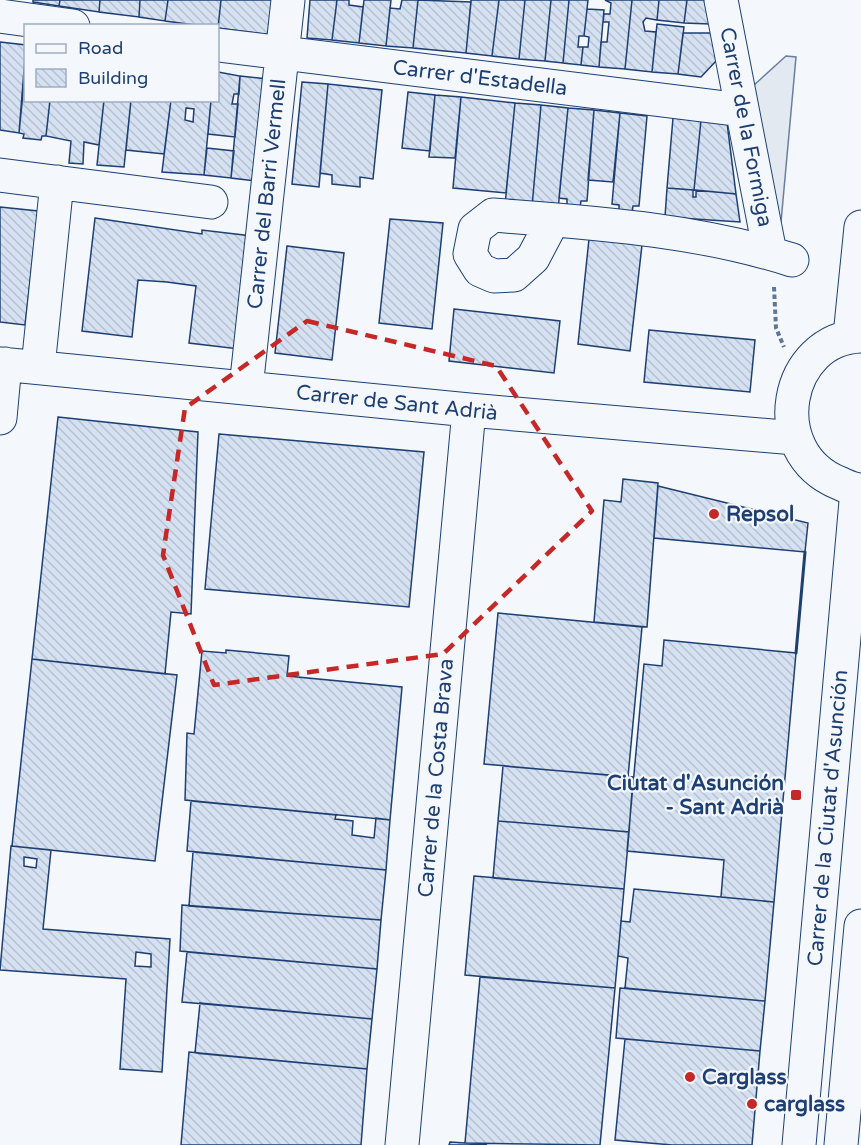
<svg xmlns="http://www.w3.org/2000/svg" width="861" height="1145" font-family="'Varela Round',sans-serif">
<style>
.green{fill:#e3e9f0;stroke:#687fa3;stroke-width:1.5}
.building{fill:url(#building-back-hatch);stroke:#1d3f73;stroke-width:1.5;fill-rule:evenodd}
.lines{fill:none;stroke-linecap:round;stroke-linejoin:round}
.minor-casing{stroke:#1d3f73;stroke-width:35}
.path{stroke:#5e769c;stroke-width:4;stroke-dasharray:4.5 3;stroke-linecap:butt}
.minor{stroke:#f4f7fb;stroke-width:33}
.wall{stroke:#1d3f73;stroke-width:3}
.marked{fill:none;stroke:#c62828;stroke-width:4.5;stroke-dasharray:12 8;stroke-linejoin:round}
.poi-dot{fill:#c62828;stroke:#f4f7fb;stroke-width:2}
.labels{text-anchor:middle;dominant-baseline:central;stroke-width:4.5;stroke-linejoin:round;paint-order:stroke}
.street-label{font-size:21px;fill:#1d3f73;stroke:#f4f7fb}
.poi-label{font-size:21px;font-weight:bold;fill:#1d3f73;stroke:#f4f7fb;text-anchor:start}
</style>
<defs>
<pattern id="building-back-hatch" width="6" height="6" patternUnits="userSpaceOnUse" patternTransform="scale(1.5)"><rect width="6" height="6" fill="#d5e0f0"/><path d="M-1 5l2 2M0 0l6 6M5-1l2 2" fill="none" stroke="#b6c1d1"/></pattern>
</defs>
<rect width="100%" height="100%" fill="#f4f7fb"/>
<!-- green -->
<path class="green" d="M786 56 796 57 781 222H776L753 86Z"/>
<!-- building -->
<path class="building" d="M33 0H60L59 6 33 2Z
M60 0H100L99 12 59 6Z
M100 0H140L139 17 99 12Z
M140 0H168L165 21 139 17Z
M168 0H221L218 28 165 21Z
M221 0H275L271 35 218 28Z
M310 0H337L332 40 307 38Z
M337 0H349V5L363 7 359 43 332 40Z
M364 0H391L386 46 359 43Z
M402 0H418L413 48 386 46 390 8 400 9Z
M418 0 471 2 466 53 413 48Z
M471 0H499L492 56 466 53Z
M499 0H525L519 59 492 56Z
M525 0H551L545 61 519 59Z
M551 0H569L563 63 545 61Z
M569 0H588L584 36H579L578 47H583L581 65 563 63Z
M605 0H632L625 69 599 67 601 42H607L609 22H603L604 14H610L611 3Z
M632 0H659L657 20 646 18 643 22 645 31 656 32 652 72 625 69Z
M659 0H687L684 23 657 20Z
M687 0H706L710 24 684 23Z
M587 9 604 10 599 67 581 65 583 47H588L589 37 584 36Z
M657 24 684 27 678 74 652 72Z
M683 33H712L716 61 701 77 678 74Z
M0 42 26 45 19 133 0 130Z
M218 72 240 76 239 94H234L232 104H238L235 137 208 134 211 100H218Z
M25 73 26 100H50L46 136H42L41 140 23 138 24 134 19 133Z
M240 76 267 79 257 181 231 178Z
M302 82 328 84 319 187 292 184Z
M328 84 382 90 373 179 360 177V187L332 184V175L320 173Z
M408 92 435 95 430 151 402 148Z
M435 95 461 97 455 158 429 157Z
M461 97 515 103 506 193 453 188Z
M50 100H104L99 145 84 142 83 164 69 163 71 141 46 136Z
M104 100H131L124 167 97 165Z
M171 100H211L204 175 162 172ZM186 108 194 109 193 122 185 120Z
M171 100 164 154 126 150 131 100Z
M515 103 541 105 532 207 505 205Z
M541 105 568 108 558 210 532 207Z
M568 108 594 110 587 201H581L580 207H567V199L559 198Z
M594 110 620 113 613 182 588 180Z
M620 113 647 116 639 206H633L632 213 619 211V205L612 204Z
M673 118 701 120 694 190 667 188Z
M701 120 727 123 736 194 694 190Z
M207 148 234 151 231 178 204 175Z
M667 188 693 190V197H696V190L736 194 740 222 665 217Z
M0 207 38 211 25 325 0 322Z
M95 218 202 234V230L252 236 239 349 189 343 196 286 167 282 138 280 132 337 82 331Z
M390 219 443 223 432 329 379 323Z
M589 239 642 245 630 351 578 344Z
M287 246 344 253 332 360 275 353Z
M454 309 560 321 554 373 449 361Z
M649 330 755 340 750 392 644 382Z
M58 417 198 432 191 614 171 612 165 674 32 659Z
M219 434 424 452 409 607 205 589Z
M623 479 658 483 647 627 594 622 604 500 621 502Z
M658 486 808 523 805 552 654 538Z
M498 613 642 627 628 777 484 764Z
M664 640 796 653 774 902 721 897 724 860 627 851 644 664 662 666Z
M226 650 289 656 287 676 402 687 390 820 185 800 187 733 194 734 202 651 226 653Z
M32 659 177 675 155 861 12 846Z
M503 766 633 777 629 832 498 821Z
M191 801 336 815 335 819 353 821 352 835 374 838 376 818 390 820 386 870 187 851Z
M498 821 629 832 624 889 493 878Z
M11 846 51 850 43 929 170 939 162 1072 120 1069 126 979 0 970ZM24 857 37 859 36 868 24 866ZM136 952 151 954V967L135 966Z
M193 852 386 870 381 920 189 906Z
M474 876 624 889 615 988 465 975Z
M634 889 774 902 765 1001 625 988 628 958 618 956 621 921 630 922Z
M182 905 381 920 377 969 180 951Z
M187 952 377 969 372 1019 182 1002Z
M480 977 615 988 600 1145 465 1143Z
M620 988 765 1001 760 1051 616 1038Z
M200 1003 372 1019 367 1069 195 1053Z
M625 1039 760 1051 752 1145H672L615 1140Z
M189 1052 367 1069 361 1145H181Z
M450 1142 465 1143 487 1145H449Z"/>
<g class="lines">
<defs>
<path id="minor" d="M721 0 770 253
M0 16 73 26
M218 45 742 110
M0 175 211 202
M553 220 533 258 514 275 494 276 480 270 470 254 475 229 493 215C594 223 695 229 792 260
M850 336 861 227
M861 336C785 338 763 452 839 483 846 486 853 490 861 490
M0 364 469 410 795 438
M38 367 57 182
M246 388 288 0
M0 418 5 364
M402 1145 469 410
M799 1145 857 490
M841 1145 861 926"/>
</defs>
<!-- minor casing -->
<use href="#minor" class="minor-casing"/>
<!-- path -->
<path class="path" d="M774 287 776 328 784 347"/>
<!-- minor -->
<use href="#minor" class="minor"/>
<!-- wall -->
<path class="wall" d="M796 653 805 552"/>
</g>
<!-- marked area -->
<path class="marked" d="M307 321 496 366 592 511 443 654 214 685 163 555 185 408Z"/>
<!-- markers -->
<g class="poi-dot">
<circle cx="714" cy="514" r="6"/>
<rect x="790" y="789" width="12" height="12" rx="3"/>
<circle cx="690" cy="1077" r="6"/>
<circle cx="752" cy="1104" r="6"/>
</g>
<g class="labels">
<!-- street labels -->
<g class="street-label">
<text transform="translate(480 78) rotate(7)">Carrer d'Estadella</text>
<text transform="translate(746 127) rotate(79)">Carrer de la Formiga</text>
<text transform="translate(267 194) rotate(-84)">Carrer del Barri Vermell</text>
<text transform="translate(397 403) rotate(6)">Carrer de Sant Adrià</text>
<text transform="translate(436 778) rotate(-85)">Carrer de la Costa Brava</text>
<text transform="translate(828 818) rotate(-85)">Carrer de la Ciutat d'Asunción</text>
</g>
<!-- poi labels -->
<g class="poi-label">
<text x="726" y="514">Repsol</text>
<text x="784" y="783" text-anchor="end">Ciutat d'Asunción<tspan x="784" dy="24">- Sant Adrià</tspan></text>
<text x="702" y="1077">Carglass</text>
<text x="764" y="1104">carglass</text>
</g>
</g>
<!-- legend -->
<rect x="24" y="24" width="195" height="78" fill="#f4f7fb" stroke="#9eadc5" stroke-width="1.5"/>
<rect x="36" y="44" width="30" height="9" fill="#f4f7fb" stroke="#9eadc5" stroke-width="1.5"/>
<text x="78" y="54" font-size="18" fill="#1d3f73">Road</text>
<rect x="36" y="69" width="30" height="18" fill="url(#building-back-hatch)" stroke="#9eadc5" stroke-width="1.5"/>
<text x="78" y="84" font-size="18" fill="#1d3f73">Building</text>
</svg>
